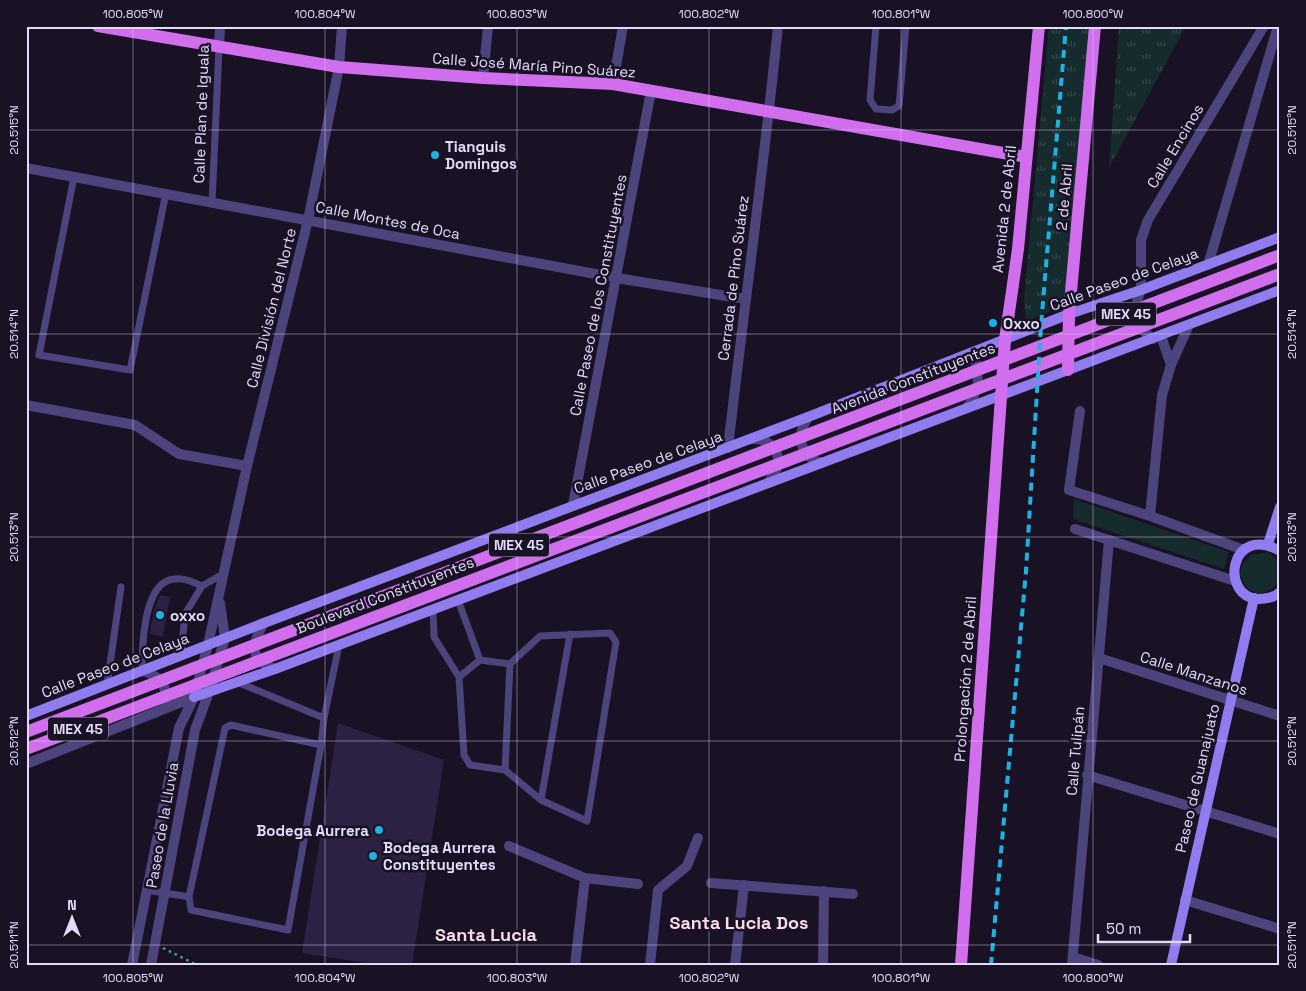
<svg xmlns="http://www.w3.org/2000/svg" width="1306" height="991" font-family="'Space Grotesk',sans-serif">
<style>
.grass{fill:url(#grass-tufts)}
.park{fill:#162b2d}
.building{fill:#2c2043}
.lines{fill:none;stroke-linecap:round;stroke-linejoin:round}
.path{stroke:#3fa0a9;stroke-width:2.5;stroke-dasharray:2.5 4;stroke-linecap:butt}
.service{stroke:#4d437d;stroke-width:7}
.minor{stroke:#4d437d;stroke-width:10}
.tertiary{stroke:#4d437d;stroke-width:10}
.secondary{stroke:#907cef;stroke-width:10}
.primary{stroke:#d06eed;stroke-width:12}
.rail{stroke:#1db2e3;stroke-width:4;stroke-dasharray:8 6;stroke-linecap:butt}
.ticks{fill:none;stroke:#e2dafa;stroke-width:1;stroke-opacity:0.45}
.poi-dot{fill:#1db2e3;stroke:#181224;stroke-width:2}
.labels{text-anchor:middle;dominant-baseline:central;stroke-width:5;stroke-linejoin:round;paint-order:stroke}
.shield{fill:#181224;stroke:#a59eba;stroke-width:1}
.shield-label{font-size:14px;font-weight:bold;fill:#e2dafa}
.street-label{font-size:15px;fill:#e2dafa;stroke:#181224}
.poi-label{font-size:15px;font-weight:bold;fill:#e2dafa;stroke:#181224;text-anchor:start}
.quarter-label{font-size:18px;font-weight:bold;fill:#fbdbeb;stroke:#181224}
.neatline{fill:none;stroke:#e2dafa;stroke-width:2}
.ticks-label{font-size:12px;text-anchor:middle;fill:#e2dafa}
</style>
<defs>
<pattern id="grass-tufts" width="24" height="20" patternUnits="userSpaceOnUse" patternTransform="scale(1.25)"><rect width="24" height="20" fill="#162b2d"/><path d="M3 7l-1-3M5 7V3M7 7l1-3M15 17l-1-3M17 17v-4M19 17l1-3" fill="none" stroke="#38494c"/></pattern>
</defs>
<rect width="100%" height="100%" fill="#181224"/>
<!-- grass -->
<path class="grass" d="M1049 26H1090L1066 304 1026 322 1024 299Z
M1119 26H1186L1109 168Z"/>
<!-- park -->
<path class="park" d="M1074 499 1229 552 1224 569 1073 519Z
M1268 552 1280 563C1280 585 1280 587 1258 594L1246 587 1240 575 1242 564 1251 555Z"/>
<!-- building -->
<path class="building" d="M160 595 170 597 163 637 150 634 154 610Z
M338 723 444 760 412 965H379L302 953Z"/>
<g class="lines">
<!-- path -->
<path class="path" d="M163 948 197 965"/>
<!-- service -->
<path class="service" d="M876 26 870 100 876 109 892 110 899 106 906 26
M74 177 39 355 130 370 166 193
M212 203 219 48
M458 600 480 660
M433 609 434 637 459 677 464 755 470 765 505 770 541 800 587 821 616 642 610 633 540 636 510 664 480 660 459 677
M181 656 185 614 202 586 223 574
M142 671C142 649 143 580 175 579 185 578 193 582 202 586
M237 682 324 718 321 745
M107 685 121 587
M324 718 339 645
M231 725 321 745 288 930 191 910 189 897 225 728Z
M505 770 510 664
M541 800 570 634
M147 890 189 897"/>
<!-- minor -->
<path class="minor" d="M219 48 220 26
M483 78 488 26
M613 84 623 26
M26 168 617 278 745 299
M1208 265 1278 26
M1141 290V240L1148 220 1264 26
M26 405 135 425 179 454 247 466
M728 448C744 307 764 167 778 26
M1069 490 1080 411
M573 505 651 91
M220 603 225 638
M208 645 247 466 308 220 339 67 342 26
M1099 658 1280 716
M1087 775 1280 834
M509 846 585 878 638 884
M711 883 853 894
M1185 900 1280 929
M1073 957 1098 965
M575 965 585 878
M650 965 658 890 687 866 698 838
M735 965 744 885
M823 965 824 891
M1072 965 1109 540"/>
<!-- tertiary -->
<path class="tertiary" d="M1141 290C1132 311 1134 326 1153 339
M1161 336 1171 365
M967 408C978 390 980 383 976 362L967 355
M808 417C796 436 799 457 822 463
M752 439C768 438 782 450 777 468 776 473 771 478 768 483
M1069 490 1150 516 1244 550
M1150 516 1162 395 1171 365 1189 325
M1075 529 1235 581
M264 623C251 644 249 660 275 669
M142 671C158 675 168 684 165 702
M26 764 194 697
M132 965 179 728 194 697 208 645
M151 965 195 730 209 692 225 638"/>
<!-- secondary -->
<path class="secondary" d="M1268 544 1280 507
M1280 551C1230 523 1219 596 1258 599 1266 599 1274 598 1280 592
M194 697 275 669 1280 290
M26 716 264 623 808 417 1069 314 1141 290 1280 237
M1171 965 1254 598"/>
<!-- primary -->
<path class="primary" d="M98 26 339 67 483 78 613 84 1026 157
M1068 370 1069 314 1095 26
M26 732 1280 255
M26 749 1280 274
M961 965 1005 340 1018 249 1039 26"/>
<!-- rail -->
<path class="rail" d="M991 965 1026 571 1041 326 1066 26"/>
</g>
<!-- ticks -->
<path class="ticks" d="M133 26V965M325 26V965M517 26V965M709 26V965M901 26V965M1093 26V965M26 130H1280M26 334H1280M26 537H1280M26 741H1280M26 945H1280"/>
<!-- markers -->
<g class="poi-dot">
<circle cx="435" cy="155" r="5"/>
<circle cx="993" cy="323" r="5"/>
<circle cx="160" cy="615" r="5"/>
<circle cx="379" cy="830" r="5"/>
<circle cx="373" cy="856" r="5"/>
</g>
<g class="labels">
<!-- shield labels -->
<g class="shield">
<rect x="1096" y="302.5" width="60" height="23" rx="4"/>
<rect x="489" y="533.5" width="60" height="23" rx="4"/>
<rect x="48" y="717.5" width="60" height="23" rx="4"/>
</g>
<g class="shield-label">
<text x="1126" y="314">MEX 45</text>
<text x="519" y="545">MEX 45</text>
<text x="78" y="729">MEX 45</text>
</g>
<!-- street labels -->
<g class="street-label">
<text transform="translate(534 65) rotate(4)">Calle José María Pino Suárez</text>
<text transform="translate(201 114) rotate(-88)">Calle Plan de Iguala</text>
<text transform="translate(1175 146) rotate(-59)">Calle Encinos</text>
<text transform="translate(1064 197) rotate(-85)">2 de Abril</text>
<text transform="translate(1004 209) rotate(-84)">Avenida 2 de Abril</text>
<text transform="translate(388 220) rotate(11)">Calle Montes de Oca</text>
<text transform="translate(733 278) rotate(-83)">Cerrada de Pino Suárez</text>
<text transform="translate(1124 279) rotate(-20)">Calle Paseo de Celaya</text>
<text transform="translate(598 295) rotate(-79)">Calle Paseo de los Constituyentes</text>
<text transform="translate(271 308) rotate(-76)">Calle División del Norte</text>
<text transform="translate(913 378) rotate(-21)">Avenida Constituyentes</text>
<text transform="translate(648 462) rotate(-20)">Calle Paseo de Celaya</text>
<text transform="translate(385 595) rotate(-21)">Boulevard Constituyentes</text>
<text transform="translate(115 665) rotate(-21)">Calle Paseo de Celaya</text>
<text transform="translate(1194 673) rotate(18)">Calle Manzanos</text>
<text transform="translate(965 679) rotate(-86)">Prolongación 2 de Abril</text>
<text transform="translate(1075 751) rotate(-85)">Calle Tulipán</text>
<text transform="translate(1197 778) rotate(-77)">Paseo de Guanajuato</text>
<text transform="translate(162 825) rotate(-80)">Paseo de la Lluvia</text>
</g>
<!-- poi labels -->
<g class="poi-label">
<text x="445" y="146">Tianguis<tspan x="445" dy="17">Domingos</tspan></text>
<text x="1003" y="323">Oxxo</text>
<text x="170" y="615">oxxo</text>
<text x="369" y="830" text-anchor="end">Bodega Aurrera</text>
<text x="383" y="847">Bodega Aurrera<tspan x="383" dy="17">Constituyentes</tspan></text>
</g>
<!-- quarter labels -->
<g class="quarter-label">
<text x="739" y="922">Santa Lucia Dos</text>
<text x="486" y="934">Santa Lucia</text>
</g>
</g>
<!-- border -->
<rect width="1306" height="991" fill="none" stroke="#181224" stroke-width="55"/>
<!-- north arrow -->
<g transform="translate(72 918)" stroke="#181224" stroke-width="4" paint-order="stroke">
<path d="M0-4L9 19L0 12L-9 19Z" fill="#e2dafa"/>
<text y="-8" font-size="14" font-weight="bold" text-anchor="middle" fill="#e2dafa">N</text>
</g>
<!-- scale -->
<path d="M1098 934v8h92v-8" fill="none" stroke="#e2dafa" stroke-width="2.5"/>
<text x="1106" y="934" font-size="15" fill="#e2dafa" stroke="#181224" stroke-width="4" paint-order="stroke">50 m</text>
<rect x="28" y="28" width="1250" height="936" class="neatline"/>
<g class="ticks-label">
<text x="133" y="18">100.805°W</text>
<text x="325" y="18">100.804°W</text>
<text x="517" y="18">100.803°W</text>
<text x="709" y="18">100.802°W</text>
<text x="901" y="18">100.801°W</text>
<text x="1093" y="18">100.800°W</text>
<text transform="translate(14 130) rotate(-90)" y="4">20.515°N</text>
<text transform="translate(1292 130) rotate(-90)" y="4">20.515°N</text>
<text transform="translate(14 334) rotate(-90)" y="4">20.514°N</text>
<text transform="translate(1292 334) rotate(-90)" y="4">20.514°N</text>
<text transform="translate(14 537) rotate(-90)" y="4">20.513°N</text>
<text transform="translate(1292 537) rotate(-90)" y="4">20.513°N</text>
<text transform="translate(14 741) rotate(-90)" y="4">20.512°N</text>
<text transform="translate(1292 741) rotate(-90)" y="4">20.512°N</text>
<text transform="translate(14 945) rotate(-90)" y="4">20.511°N</text>
<text transform="translate(1292 945) rotate(-90)" y="4">20.511°N</text>
<text x="133" y="982">100.805°W</text>
<text x="325" y="982">100.804°W</text>
<text x="517" y="982">100.803°W</text>
<text x="709" y="982">100.802°W</text>
<text x="901" y="982">100.801°W</text>
<text x="1093" y="982">100.800°W</text>
</g>
</svg>
